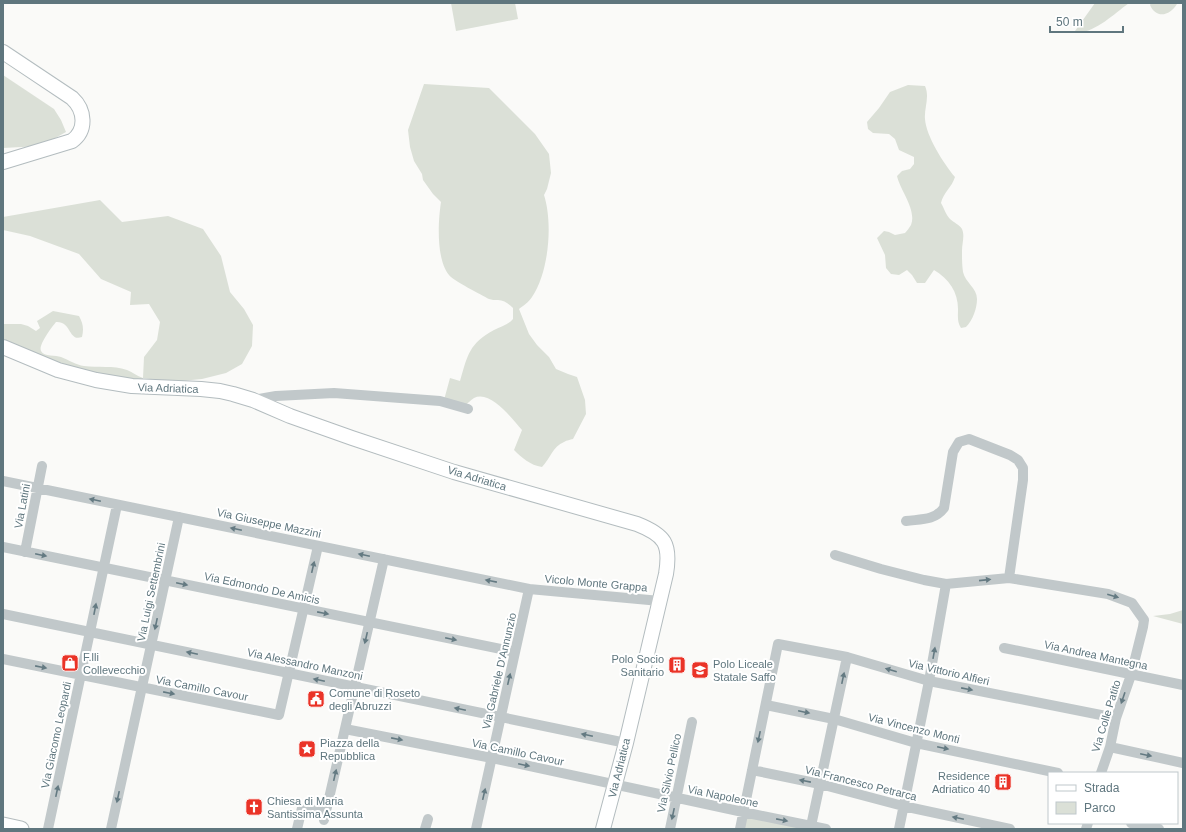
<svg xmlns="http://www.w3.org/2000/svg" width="1186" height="832" font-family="Arial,sans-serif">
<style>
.green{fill:#dbe0d7}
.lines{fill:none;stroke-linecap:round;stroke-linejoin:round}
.secondary-casing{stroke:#b3bcbf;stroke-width:16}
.primary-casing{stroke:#b4bcbe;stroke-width:17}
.street{stroke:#c1c8ca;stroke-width:10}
.secondary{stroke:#fff;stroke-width:14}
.primary{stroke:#fff;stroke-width:15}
.oneway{fill:#647a82}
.labels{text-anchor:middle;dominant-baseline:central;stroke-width:4;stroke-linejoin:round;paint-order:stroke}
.street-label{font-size:11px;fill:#5f767e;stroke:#fff}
.poi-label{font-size:11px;fill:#5f767e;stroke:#fff;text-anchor:start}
</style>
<rect width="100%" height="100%" fill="#fafaf8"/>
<!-- green -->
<path class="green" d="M451 3H515L518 19 456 31Z
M1095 3H1129C1114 14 1097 31 1078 33L1075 31Z
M1151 3H1176L1177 4C1170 16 1156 19 1150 5Z
M3 75 54 109 61 120 66 132 41 146 3 148Z
M424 84 489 88 535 134 549 154 551 173 547 189 544 195C553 223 549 272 532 297 529 302 523 306 519 309L529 334 537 345 549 357 556 369 568 374 577 377 585 400 586 414 573 439C570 440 567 440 564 442 553 446 550 459 542 467 530 465 522 458 514 450L522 430C512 419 491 390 474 398 471 400 467 404 464 406L444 400 450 378 460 381C468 354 469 344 494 330 501 326 508 325 513 319V308C509 304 504 300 498 300 494 300 492 300 489 299 482 295 452 280 449 275 436 259 438 222 441 202L433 194 423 180 422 174 414 161 410 147 408 130Z
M908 85 925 86C930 97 924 108 925 119 926 136 944 164 955 177 952 187 943 193 941 203 944 208 946 215 950 219 954 223 959 224 962 229 965 236 962 243 962 251 962 258 962 265 963 272 965 282 977 288 977 299 977 308 973 320 966 327L961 328C957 322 958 316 958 309 958 292 949 279 934 270L925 283H917L912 275 907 270 899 275 891 274 886 268 885 255 877 238 884 231 889 232 895 235 905 233C907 231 909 228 911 225 917 210 900 190 897 176L902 171 910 169 914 164V157L899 150 895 139 889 134 873 133 868 129 867 122 879 108 890 92Z
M100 200 122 222 168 216 203 229 221 256 230 292 244 309 253 325 252 346 242 364 226 373 202 379 171 382 143 378 142 386 119 383 3 346V324H21L28 326 36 331 40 328 37 321 53 311 79 316C83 323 84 329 82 337 68 342 72 321 56 322 52 327 38 345 41 351 44 357 56 355 61 357 69 360 76 365 84 366 98 368 113 365 127 370 132 372 137 376 143 378L144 357 157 340 160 322 149 304 130 305 131 292 101 279 79 254 30 236 3 230V217Z
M1183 610V624L1153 616 1170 614Z
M744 815 814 829H742Z"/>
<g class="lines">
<defs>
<path id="secondary" d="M3 52 72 98C85 110 87 130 72 141L3 162
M3 347 58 370 96 380 132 386 201 389 220 391 233 394 253 400 290 416 352 438 454 472 637 524C665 535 671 544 666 574L626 743 603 829"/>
<path id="primary" d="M3 825 21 829"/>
</defs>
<!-- secondary casing -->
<use href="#secondary" class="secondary-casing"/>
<!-- primary casing -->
<use href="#primary" class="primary-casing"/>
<!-- street -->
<path class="street" d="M253 400 276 396 334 393 440 401 468 409
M3 481 529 589 660 601
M906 521C921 519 934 521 944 508L953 452 959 442 969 439 1010 455 1018 460 1023 468V480L1009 578
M3 547 515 652
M25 552 42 466
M835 555 881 569 924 580 946 584 1009 578 1108 594 1132 603 1144 620 1143 627 1131 675 1116 718 1110 747 1101 773
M3 614 626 743
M1004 648 1183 685
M3 659 279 715 318 546
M766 705 834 719 916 743 1058 773
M345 729 492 758 743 812 826 829
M1110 747 1183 763
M752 770 820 784 903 806 1010 829
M324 820 384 559
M1131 823 1159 829
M811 826 847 657
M48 829 117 505
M111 829 179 517
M297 829 302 808 326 813
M425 829 428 819
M476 829 529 589
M670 829 692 722
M740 829 778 644 847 657 929 681 1116 718
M899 829 929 681 946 584
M1086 829 1088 823"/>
<!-- secondary -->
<use href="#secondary" class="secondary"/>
<!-- primary -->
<use href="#primary" class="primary"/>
</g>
<!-- one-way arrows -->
<defs><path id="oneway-solid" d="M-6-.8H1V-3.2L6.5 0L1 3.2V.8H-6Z"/></defs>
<g class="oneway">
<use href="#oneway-solid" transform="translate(95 500) rotate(-168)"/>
<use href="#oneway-solid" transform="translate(236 529) rotate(-168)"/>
<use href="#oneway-solid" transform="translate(41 555) rotate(12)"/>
<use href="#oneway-solid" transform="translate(364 555) rotate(-168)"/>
<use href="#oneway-solid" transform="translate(313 567) rotate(-77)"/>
<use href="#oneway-solid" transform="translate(985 580) rotate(-6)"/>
<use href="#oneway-solid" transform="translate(491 581) rotate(-169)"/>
<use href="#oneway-solid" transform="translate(182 584) rotate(12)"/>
<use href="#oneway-solid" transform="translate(1113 596) rotate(16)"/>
<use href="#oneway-solid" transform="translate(95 609) rotate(-79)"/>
<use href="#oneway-solid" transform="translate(323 613) rotate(11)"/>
<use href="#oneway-solid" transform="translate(156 624) rotate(102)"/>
<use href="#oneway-solid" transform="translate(366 638) rotate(103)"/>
<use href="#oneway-solid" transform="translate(451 639) rotate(12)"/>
<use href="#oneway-solid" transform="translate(192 653) rotate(-168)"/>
<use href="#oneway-solid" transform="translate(934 653) rotate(-80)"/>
<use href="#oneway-solid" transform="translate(41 667) rotate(11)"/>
<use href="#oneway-solid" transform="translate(891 670) rotate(-164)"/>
<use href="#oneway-solid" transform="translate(843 678) rotate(-78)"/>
<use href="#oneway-solid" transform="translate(509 679) rotate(-77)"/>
<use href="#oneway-solid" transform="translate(319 680) rotate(-168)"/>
<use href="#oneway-solid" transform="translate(967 689) rotate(11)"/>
<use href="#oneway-solid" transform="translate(169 693) rotate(11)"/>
<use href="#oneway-solid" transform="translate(1123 698) rotate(109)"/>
<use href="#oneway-solid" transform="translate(460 709) rotate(-168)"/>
<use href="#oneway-solid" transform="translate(804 712) rotate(12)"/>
<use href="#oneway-solid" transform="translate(587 735) rotate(-168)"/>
<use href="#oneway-solid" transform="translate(759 737) rotate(102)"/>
<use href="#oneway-solid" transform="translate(397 739) rotate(11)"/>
<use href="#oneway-solid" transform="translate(943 748) rotate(12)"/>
<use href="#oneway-solid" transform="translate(1146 755) rotate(12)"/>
<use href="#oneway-solid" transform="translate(524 765) rotate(12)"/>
<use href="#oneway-solid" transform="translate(335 775) rotate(-77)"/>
<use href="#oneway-solid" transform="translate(805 781) rotate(-169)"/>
<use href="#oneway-solid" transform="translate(57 791) rotate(-78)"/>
<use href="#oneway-solid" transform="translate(484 794) rotate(-77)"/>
<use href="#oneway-solid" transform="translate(118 797) rotate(102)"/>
<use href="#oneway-solid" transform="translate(673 814) rotate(102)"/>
<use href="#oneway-solid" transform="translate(958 818) rotate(-168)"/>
<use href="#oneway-solid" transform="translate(782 820) rotate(11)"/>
</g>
<!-- icons -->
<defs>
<symbol id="shop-square" viewBox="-11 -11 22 22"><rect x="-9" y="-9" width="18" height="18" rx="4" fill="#ea3327" stroke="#fff"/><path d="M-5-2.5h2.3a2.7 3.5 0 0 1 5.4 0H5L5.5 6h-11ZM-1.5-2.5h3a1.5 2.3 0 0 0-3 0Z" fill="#fff"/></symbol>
<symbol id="building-square" viewBox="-11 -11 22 22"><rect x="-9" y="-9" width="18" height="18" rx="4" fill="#ea3327" stroke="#fff"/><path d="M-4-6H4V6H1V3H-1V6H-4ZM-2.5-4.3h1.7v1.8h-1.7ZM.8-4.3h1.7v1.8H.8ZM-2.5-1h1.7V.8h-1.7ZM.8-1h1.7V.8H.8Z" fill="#fff"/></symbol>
<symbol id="school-square" viewBox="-11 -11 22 22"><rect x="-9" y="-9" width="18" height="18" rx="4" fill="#ea3327" stroke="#fff"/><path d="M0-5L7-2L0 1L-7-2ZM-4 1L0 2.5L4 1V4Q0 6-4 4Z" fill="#fff"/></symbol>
<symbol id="civic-square" viewBox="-11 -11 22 22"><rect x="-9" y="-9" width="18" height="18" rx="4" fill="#ea3327" stroke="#fff"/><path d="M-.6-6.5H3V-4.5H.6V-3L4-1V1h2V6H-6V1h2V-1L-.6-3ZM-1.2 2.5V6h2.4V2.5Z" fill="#fff"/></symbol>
<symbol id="sight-square" viewBox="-11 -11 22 22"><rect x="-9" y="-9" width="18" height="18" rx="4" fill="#ea3327" stroke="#fff"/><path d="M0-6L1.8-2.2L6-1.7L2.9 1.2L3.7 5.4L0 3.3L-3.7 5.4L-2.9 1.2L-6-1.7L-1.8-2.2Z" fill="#fff"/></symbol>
<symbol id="church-square" viewBox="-11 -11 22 22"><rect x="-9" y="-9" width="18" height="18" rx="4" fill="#ea3327" stroke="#fff"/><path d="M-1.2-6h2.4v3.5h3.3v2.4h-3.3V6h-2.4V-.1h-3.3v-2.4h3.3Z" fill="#fff"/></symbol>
</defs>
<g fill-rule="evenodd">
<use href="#shop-square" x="60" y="653" width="20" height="20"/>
<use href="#building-square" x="667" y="655" width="20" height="20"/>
<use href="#school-square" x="690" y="660" width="20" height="20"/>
<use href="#civic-square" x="306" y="689" width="20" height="20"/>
<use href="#sight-square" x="297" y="739" width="20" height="20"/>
<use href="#building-square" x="993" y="772" width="20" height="20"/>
<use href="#church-square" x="244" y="797" width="20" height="20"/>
</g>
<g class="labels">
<!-- street labels -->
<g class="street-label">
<text transform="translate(168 388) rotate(2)">Via Adriatica</text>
<text transform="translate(477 478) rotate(17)">Via Adriatica</text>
<text transform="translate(22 506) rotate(-79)">Via Latini</text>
<text transform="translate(269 523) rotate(12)">Via Giuseppe Mazzini</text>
<text transform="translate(596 583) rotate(5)">Vicolo Monte Grappa</text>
<text transform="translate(262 588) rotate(12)">Via Edmondo De Amicis</text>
<text transform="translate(151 592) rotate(-78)">Via Luigi Settembrini</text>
<text transform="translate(1096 655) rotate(12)">Via Andrea Mantegna</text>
<text transform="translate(305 664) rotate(12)">Via Alessandro Manzoni</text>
<text transform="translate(499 671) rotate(-77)">Via Gabriele D'Annunzio</text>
<text transform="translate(949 672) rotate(13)">Via Vittorio Alfieri</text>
<text transform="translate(202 688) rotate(11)">Via Camillo Cavour</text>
<text transform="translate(1106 716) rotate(-73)">Via Colle Patito</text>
<text transform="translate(914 728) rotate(14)">Via Vincenzo Monti</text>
<text transform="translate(56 735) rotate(-78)">Via Giacomo Leopardi</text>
<text transform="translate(518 752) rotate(12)">Via Camillo Cavour</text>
<text transform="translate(619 768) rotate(-76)">Via Adriatica</text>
<text transform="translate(669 773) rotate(-78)">Via Silvio Pellico</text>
<text transform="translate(861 783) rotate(14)">Via Francesco Petrarca</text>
<text transform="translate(723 796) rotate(12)">Via Napoleone</text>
</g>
<!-- poi labels -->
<g class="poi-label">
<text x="83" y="657">F.lli<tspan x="83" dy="13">Collevecchio</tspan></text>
<text x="664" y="659" text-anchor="end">Polo Socio<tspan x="664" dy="13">Sanitario</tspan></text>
<text x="713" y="664">Polo Liceale<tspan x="713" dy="13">Statale Saffo</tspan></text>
<text x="329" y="693">Comune di Roseto<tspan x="329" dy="13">degli Abruzzi</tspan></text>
<text x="320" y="743">Piazza della<tspan x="320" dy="13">Repubblica</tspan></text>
<text x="990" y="776" text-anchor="end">Residence<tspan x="990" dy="13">Adriatico 40</tspan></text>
<text x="267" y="801">Chiesa di Maria<tspan x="267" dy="13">Santissima Assunta</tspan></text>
</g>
</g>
<!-- border -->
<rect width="1186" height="832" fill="none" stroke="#5f767e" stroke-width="8"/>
<!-- legend -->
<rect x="1048" y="772" width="130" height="52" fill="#ffffff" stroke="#bfc8cb"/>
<rect x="1056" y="785" width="20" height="6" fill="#ffffff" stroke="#bfc8cb"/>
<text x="1084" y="792" font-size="12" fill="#5f767e">Strada</text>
<rect x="1056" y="802" width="20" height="12" fill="#dbe0d7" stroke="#bfc8cb"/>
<text x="1084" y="812" font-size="12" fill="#5f767e">Parco</text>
<!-- scale -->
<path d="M1050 26v6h73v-6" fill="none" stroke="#5f767e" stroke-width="2"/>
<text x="1056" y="26" font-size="12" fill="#5f767e" stroke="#ffffff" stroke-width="3" paint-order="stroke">50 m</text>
</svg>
